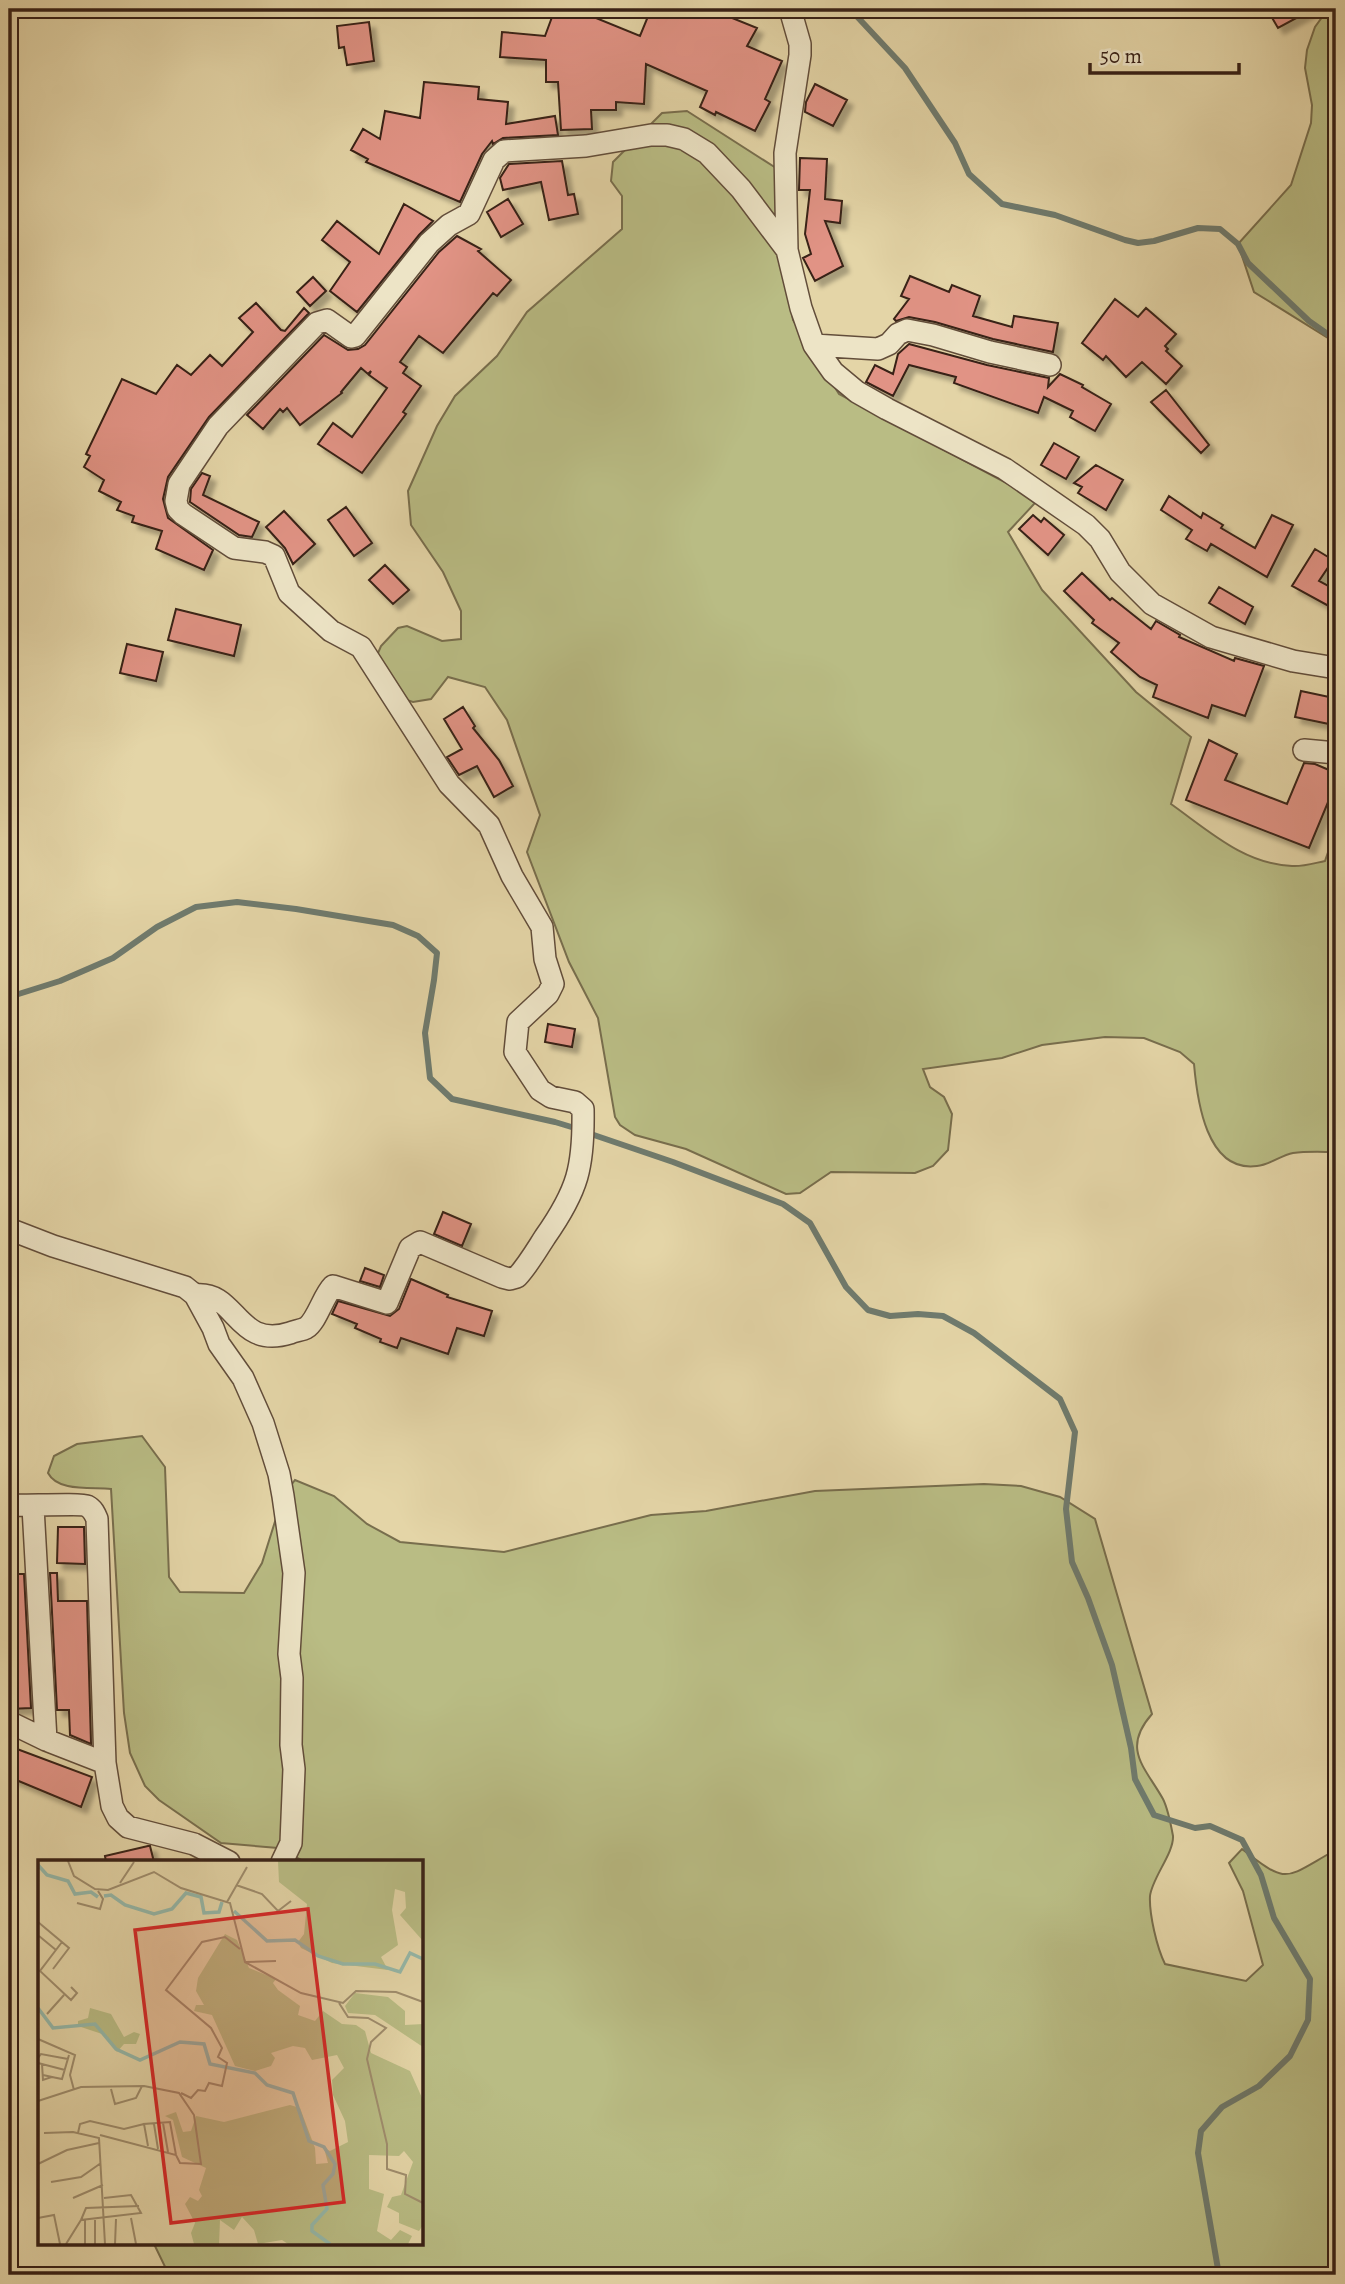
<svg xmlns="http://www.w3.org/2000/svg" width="1345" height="2284" font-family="Alegreya,serif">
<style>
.green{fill:#b9bc84;stroke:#786e4d;stroke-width:2}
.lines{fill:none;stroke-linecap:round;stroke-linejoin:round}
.stream{stroke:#6f7b6e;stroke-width:6}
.building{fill:#e19385;stroke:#372016;stroke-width:2;filter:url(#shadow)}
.minor-casing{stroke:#624d3a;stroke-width:24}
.minor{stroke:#ede4c6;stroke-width:21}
.inset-river{fill:none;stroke:#95b8a9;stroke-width:3.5}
.inset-road{fill:none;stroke:#9f8d6d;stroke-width:2}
.view{fill:#d62828;fill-opacity:0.15;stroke:#d62828;stroke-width:3.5}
.inset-edge{fill:none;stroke:#372016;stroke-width:3.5}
</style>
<defs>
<filter id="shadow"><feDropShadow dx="6" dy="6" stdDeviation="2" flood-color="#0004"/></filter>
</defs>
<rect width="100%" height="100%" fill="#e4d5a7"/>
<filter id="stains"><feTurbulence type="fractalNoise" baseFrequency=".00286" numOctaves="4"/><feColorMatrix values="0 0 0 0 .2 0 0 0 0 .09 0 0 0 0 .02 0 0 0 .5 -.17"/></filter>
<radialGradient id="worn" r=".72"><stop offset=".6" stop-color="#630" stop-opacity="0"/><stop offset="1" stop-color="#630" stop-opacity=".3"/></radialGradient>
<!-- green -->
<path class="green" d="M1328 9H1336V343L1254 292 1238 244 1291 185 1311 123 1312 105 1305 68 1307 50 1315 27Z
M687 111 776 168 779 222 793 320 839 394 1014 487 1035 503 1008 532 1042 590 1136 692 1191 737 1171 804C1209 831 1244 864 1292 866 1302 867 1315 863 1325 861L1336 829V1152C1322 1152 1307 1151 1293 1153 1281 1155 1270 1165 1257 1166 1206 1173 1197 1099 1194 1064L1180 1052 1144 1038 1105 1037 1042 1045 1002 1058 923 1069 930 1087 944 1097 952 1114 948 1150 933 1166 915 1173 831 1172 800 1193 786 1194 686 1149 635 1135 620 1125 615 1117 598 1018 569 962 527 852 540 815 507 720 485 687 448 677 431 699 413 702 385 693 372 667 381 646 398 628 407 626 442 641 461 639V611L443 572 411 525 408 491 437 426 455 396 497 356 527 312 622 229V196L611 181 613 162 662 113Z
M142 1436 165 1467 169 1577 180 1592 244 1593 262 1563 283 1496 295 1480 334 1496 367 1524 400 1542 504 1552 651 1515 706 1511 815 1491 984 1484 1021 1486 1060 1497 1095 1519 1152 1714C1121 1749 1145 1767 1163 1799 1168 1809 1171 1825 1173 1836 1174 1853 1152 1878 1150 1896 1149 1914 1157 1948 1165 1964L1246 1981 1263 1965 1243 1891 1229 1863 1242 1849C1288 1885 1284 1879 1332 1852H1336V2275H169L154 2244H422V1862H305L278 1848 221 1843 159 1800 145 1786 130 1753 124 1713 111 1489C91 1487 58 1492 48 1473L54 1456 77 1444Z"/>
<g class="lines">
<!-- stream -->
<path class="stream" d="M850 9 905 68 955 143 969 174 1002 204 1055 215 1125 240 1138 243 1154 241 1198 228 1220 229 1238 244 1248 263 1309 321 1336 340
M9 997 60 981 113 958 157 927 196 907 237 902 296 909 393 925 418 936 437 953 434 980 425 1033 430 1078 452 1099 555 1122 578 1129
M588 1133 673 1162 783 1204 810 1223 846 1287 868 1310 890 1316 918 1314 943 1316 974 1333 1060 1399 1075 1432 1066 1509 1072 1562 1088 1598 1112 1665 1131 1748 1135 1779 1154 1815 1195 1828 1210 1826 1242 1840 1261 1875 1274 1918 1310 1979 1308 2020 1290 2056 1259 2086 1222 2107 1201 2131 1198 2153 1219 2275"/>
</g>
<!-- building -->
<path class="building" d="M555 9H574L640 36 651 9H710L757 28 747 46 782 61 765 99 770 102 755 131 716 112 715 115 700 107 707 91 646 64 644 104 616 102V110H591L592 129 561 130 558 82H546V60L500 57 502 32 545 36Z
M1267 9H1313L1278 28Z
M369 22 374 61 347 65 344 47 339 48 337 26Z
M424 82 479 87 478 99 508 102 506 124 555 116 558 135 503 138 493 144 492 141 482 154 460 202 366 162 368 159 351 150 363 129 380 139 385 111 420 118Z
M815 84 847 100 833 126 805 112 806 102Z
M800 158 827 159 825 199 842 201 840 223 825 221 843 266 815 281 803 258 811 254 805 234 810 190H799Z
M562 161 568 195 574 194 578 214 549 220 541 182 503 190 500 178 509 164Z
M508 199 523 224 501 237 487 212Z
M404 204 433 221 419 235 357 312 330 291 350 262 322 240 337 221 379 254Z
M457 236 481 249 478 251 511 280 497 296 493 293 443 353 419 336 400 362 407 367 403 373 421 386 403 412 406 414 362 473 318 444 333 423 352 437 387 388 369 375 371 371 368 374 361 368 341 392 342 393 300 425 287 408 283 412 280 409 263 429 247 415 324 335 348 350 358 349 365 345 439 252Z
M910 276 949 292 952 285 980 296 973 316 1012 327 1014 316 1058 323 1053 352 993 339 935 322 909 317 896 321 894 319 909 299 901 296Z
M313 277 326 291 310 306 297 292Z
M1115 299 1138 317 1146 308 1176 334 1165 346 1168 349 1166 351 1182 366 1166 384 1142 362 1126 377 1106 356 1103 360 1082 343Z
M256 303 281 330 285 331 304 308 309 313 209 417 168 477 163 499 168 518 213 550 204 570 156 549 162 531 132 522 134 516 117 510 121 502 99 491 104 480 84 467 90 456 86 454 122 379 156 394 177 365 191 375 210 355 222 366 253 332 239 318Z
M909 344 987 365 1049 378 1048 387 1060 374 1083 385 1082 387 1111 404 1095 431 1070 417 1073 411 1044 397 1038 413 954 383 956 377 909 365 893 396 866 382 875 365 893 374 898 354Z
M1166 390 1209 445 1201 453 1151 402Z
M1054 443 1079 457 1066 479 1041 465Z
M1096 465 1123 480 1106 510 1078 493 1082 487 1074 483Z
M202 473 210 476 203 495 259 522 252 537 239 535 190 502 191 489Z
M1169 496 1201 518 1203 513 1223 525 1221 528 1255 548 1272 515 1293 525 1267 577 1211 544 1207 551 1186 539 1192 530 1161 510Z
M346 507 372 543 354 556 328 520Z
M284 511 315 544 293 564 285 548 266 527Z
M1033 515 1041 522 1044 518 1064 535 1048 555 1019 529Z
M1315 549 1333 560 1319 581 1336 590V610L1292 586Z
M385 565 409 590 393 604 369 580Z
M1082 573 1110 600 1112 598 1151 629 1156 621 1180 635 1179 637 1234 661 1235 658 1264 666 1245 716 1212 705 1208 718 1153 697 1157 685 1140 677 1111 652 1119 643 1092 623 1094 620 1064 591Z
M1219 587 1253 607 1245 624 1209 603Z
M176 609 241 625 234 656 168 640Z
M127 644 163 652 156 681 120 673Z
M1301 691 1334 698 1329 724 1295 717Z
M463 707 475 726 473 728 499 760 513 786 494 797 477 766 459 775 447 757 462 749 444 719Z
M1209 740 1237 754 1225 780 1287 804 1304 763 1315 764 1336 773V783L1309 848 1186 800Z
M548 1024 575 1029 572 1047 545 1042Z
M443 1212 471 1224 462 1246 434 1234Z
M365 1268 384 1275 380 1287 360 1281Z
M411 1279 448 1295 447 1297 492 1311 484 1336 457 1328 448 1354 401 1338 397 1348 380 1342 381 1339 355 1328 357 1324 332 1314 338 1301 390 1316 399 1309Z
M58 1527H84L85 1564 57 1563Z
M50 1573H57L58 1601H87L91 1744 70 1735 69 1710H57Z
M9 1574H24L31 1708 9 1709Z
M9 1746 92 1777 81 1807 9 1777Z
M148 1846H150L154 1862H106L105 1856Z"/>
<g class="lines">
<defs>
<path id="minor" d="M790 9 800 44V55L785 153 787 250 801 308 814 345 833 372 857 392 887 409 1005 469 1086 525 1100 539 1120 572 1152 604 1211 637 1293 661 1336 668
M814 345 878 349 889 344 898 334 907 330 933 335 990 352 1050 365
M1304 750 1336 753
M9 1229 53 1246 185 1287 195 1295 213 1328 219 1344 243 1378 263 1423 279 1474 283 1496 294 1573 289 1654 292 1678 291 1745 294 1769 291 1843 282 1862
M195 1295C237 1290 236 1350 290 1333 295 1331 302 1330 306 1328 317 1321 323 1296 333 1286L387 1303 410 1248 420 1242 502 1277 510 1279 517 1277C528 1265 536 1251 545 1237 578 1190 584 1167 583 1109L575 1102 551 1097 540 1090 515 1052 518 1022 548 994 553 984 545 959 542 927 512 876 489 825 449 784 361 647 331 631 289 593 274 556 265 552 234 548 183 514 178 509 176 501 179 484 218 426 317 323 327 320 351 337 355 336 429 243 449 225 469 214 494 160 504 151 586 146 651 135H667L684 139 707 153 741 189 787 250
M9 1505C22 1506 81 1503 87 1506 93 1509 95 1514 97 1519L105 1763
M33 1507 46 1740
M9 1722 46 1740 105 1763 112 1806 118 1818 128 1827 194 1844 229 1862"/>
</defs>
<!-- minor casing -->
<use href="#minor" class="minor-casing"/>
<!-- minor -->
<use href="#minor" class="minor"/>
</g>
<!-- overview -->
<g transform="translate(38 1860)">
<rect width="385" height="385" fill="#e4d5a7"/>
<path d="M240 1H385V81L362 55 368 48 367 32 357 29 354 50 360 85 343 97 350 110 294 103 263 88 260 82 266 74 269 44 241 22ZM187 74 199 80 211 108 238 119 235 123 240 130 262 146 260 155 277 161 285 151 304 164 318 165 327 171 333 193 372 211 385 240V365L381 371 361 363V353L349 347 354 337 363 335 375 302 366 291 361 296 331 295V329L346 334 339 371 353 380 362 370 374 376 370 384H250L244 380 220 384 216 370 204 357 196 370 182 360 181 384H156L153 373 157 363 147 344 152 337 160 341 164 336 161 330 168 308 144 297 135 260 127 256 138 252 145 272 153 271 158 256 186 262 252 245 262 248 277 288 278 304 290 303 286 288 292 291 310 282 307 261 295 235 294 220 306 208 299 195 274 200 267 188 255 186 233 193 237 198 233 206 217 211 197 206 174 155 156 151 158 145H166L158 131 160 118ZM317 133 350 137 367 151V165L385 164V187L337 155 310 153 307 146ZM52 148 73 154 86 177 96 172 102 174 98 184H86L79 192 67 175 40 166V161L50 158Z" fill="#b9bc84"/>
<path class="inset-river" d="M0 5 9 15 30 21 37 34 53 32 60 37M66 36 73 35 87 45 116 54 134 49 148 33 163 37 166 53 181 52 184 42M196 51 229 81 257 80 280 96 305 104H337L362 112 372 93 385 99M0 148 15 168 57 164 78 189 102 200 142 182 166 184 172 204 217 213 229 225 255 233 271 281 286 287 297 304 295 314 285 325 289 349 274 365V371L292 384"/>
<path class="inset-road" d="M30 1 36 16 57 29 70 30 116 12 143 28 192 43 207 102 263 133 305 143 318 131 358 132 385 142M82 23 96 2M198 25 224 34 240 51 253 41M189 42 209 7M39 43 62 49 65 39 60 31M0 62 31 88 15 109M1 76 18 90M24 82 2 111 33 140 39 133 33 127M208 102 238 101M301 143 310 157 330 158 348 168 333 182 329 199 349 284V309L368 315 367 334 385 343M9 154 26 135M0 179 37 195 32 215 36 230M0 198 3 194 30 199M0 203 27 210M4 204 5 220 14 217 5 215M14 217 24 219 31 195M73 229 77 244 98 238 104 226M143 233 153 238 160 230 167 231 171 223 184 226 189 203 180 197 184 188 173 168 128 130 164 82 187 77 202 89M0 241 43 227 106 226 141 233 156 255 163 304 142 303 138 295 62 275M125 263 130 292M116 264 120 289M6 273 35 272 61 278 67 384M40 273 42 264 52 261 86 269 106 264M110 286 106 264 132 262 138 295M0 304 29 290 61 283M13 322 43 317 63 303M35 338 65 325M0 358 16 355 22 384M93 358 98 384M43 360 48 348 101 346M28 384 43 360 103 353 93 335 66 338M47 384V360M57 384V360M77 384 78 359"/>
<path class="view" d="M270 49 306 342 133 363 97 70Z"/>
<rect width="385" height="385" class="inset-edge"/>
</g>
<!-- margin -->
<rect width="1345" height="2284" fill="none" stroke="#e4d5a7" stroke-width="35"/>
<rect x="10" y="10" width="1324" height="2263" fill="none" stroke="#372016" stroke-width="3.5"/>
<rect x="18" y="18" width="1310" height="2249" fill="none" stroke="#372016" stroke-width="2"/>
<!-- scale -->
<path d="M1090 63v10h149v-10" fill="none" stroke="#372016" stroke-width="3.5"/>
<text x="1100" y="63" font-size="21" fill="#372016" stroke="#ede4c6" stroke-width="5" paint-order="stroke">50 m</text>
<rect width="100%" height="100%" filter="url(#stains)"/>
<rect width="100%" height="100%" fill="url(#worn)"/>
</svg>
